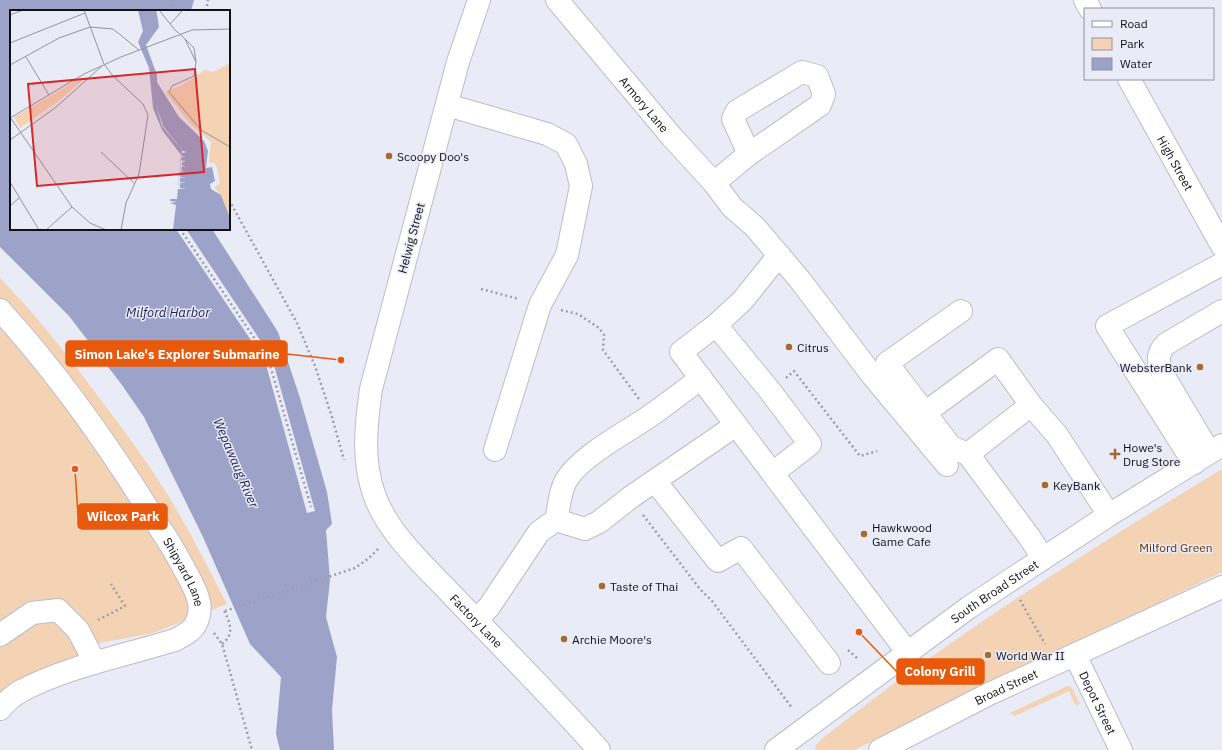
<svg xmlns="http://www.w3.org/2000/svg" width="1222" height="750" font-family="'IBM Plex Sans',sans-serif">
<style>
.green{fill:#f4d2b4}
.water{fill:#9da2c8}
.pier{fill:#e9ebf7}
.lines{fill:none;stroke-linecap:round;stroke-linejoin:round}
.minor-casing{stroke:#bbbdc8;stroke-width:24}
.major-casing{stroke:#bbbdc8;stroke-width:24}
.path{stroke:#9d9ea8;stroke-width:2.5;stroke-dasharray:2 3;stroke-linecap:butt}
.minor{stroke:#fff;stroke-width:22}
.major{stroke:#fff;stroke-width:22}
.poi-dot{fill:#a66b2c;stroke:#e9ebf7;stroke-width:1.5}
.labels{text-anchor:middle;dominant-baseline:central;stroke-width:3;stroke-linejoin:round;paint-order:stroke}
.street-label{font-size:12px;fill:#111216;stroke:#e9ebf7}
.poi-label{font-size:12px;fill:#111216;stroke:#e9ebf7;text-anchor:start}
.park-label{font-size:12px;fill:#613600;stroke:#e9ebf7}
.water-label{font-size:13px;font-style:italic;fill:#232354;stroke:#e9ebf7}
.inset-road{fill:none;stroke:#93949d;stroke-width:1}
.view{fill:#d62828;fill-opacity:0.15;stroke:#d62828;stroke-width:2}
.inset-edge{fill:none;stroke:#111216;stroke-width:2}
.leader{fill:none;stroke:#e8590c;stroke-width:1.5}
.callout-dot{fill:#e8590c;stroke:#e9ebf7;stroke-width:1.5}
.callout{fill:#e8590c;stroke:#e8590c;stroke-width:1.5}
.callout-label{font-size:13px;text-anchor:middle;font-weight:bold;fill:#fff}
</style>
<rect width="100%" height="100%" fill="#e9ebf7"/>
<!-- green -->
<path class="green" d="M0 278C35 314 67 354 97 395 122 428 147 461 169 497 190 531 208 568 227 604L153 633 100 643 0 700Z
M1222 469V572L854 750H815L816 745 824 737C854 714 883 691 913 670 1013 598 1117 533 1222 469Z
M1067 686 1072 688 1080 704 1077 705 1074 703 1069 691 1015 716 1010 713Z"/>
<!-- water -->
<path class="water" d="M0 0H194L191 11H11V229H212L278 332 300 398 327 492 332 524 326 530 330 580 326 617 337 657 332 710 334 750H280L276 734 281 677 250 644 203 537 144 417 122 385 69 316 0 247Z"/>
<!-- pier -->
<path class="pier" d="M176 229H186L272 358 315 511 307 513 265 361Z"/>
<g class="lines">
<defs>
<g id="minor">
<path id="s1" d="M479 0 458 62 371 389C366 425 362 460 374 494 387 533 426 567 453 596 502 647 552 697 599 750"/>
<path id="s2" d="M557 0 672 137 714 183 732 207 755 227 800 280 872 375 947 465"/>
<path d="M1085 0 1090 9"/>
<path id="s3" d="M1129 79 1222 246"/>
<path d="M447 105 547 134 566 144 576 164 581 186 567 255 540 305 495 450"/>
<path d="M714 183 749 154 820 105 824 94 817 76 802 72 737 111 733 119 749 154"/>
<path d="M779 255 743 300 716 325 681 352 908 653"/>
<path id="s4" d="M0 310C61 377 114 453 161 530 171 544 179 559 187 574 192 583 197 592 199 602 201 611 198 624 191 630 187 634 180 637 175 640 126 655 66 667 21 691 12 696 6 702 0 709"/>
<path d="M961 311 887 363 951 447 968 454 1030 538 1043 558"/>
<path d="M716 325 770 391 810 444 773 473"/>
<path d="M914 421 998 359 1031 405 1057 435 1109 515"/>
<path d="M1209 452 1166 380C1159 366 1154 356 1166 344L1222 311"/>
<path d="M968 454 1031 405"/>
<path d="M1194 463 1107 326 1222 264"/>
<path d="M655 481 718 561 741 548 829 663"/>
<path d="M556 520 585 529 599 522 631 497 736 425"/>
<path d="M476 620 489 607 539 532 556 520C559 508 560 489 567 479 581 456 627 432 650 416 667 404 684 391 701 378"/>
<path d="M0 635 32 613 58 610 78 630 95 663"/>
<path id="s5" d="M1075 655 1121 750"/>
</g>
<g id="major">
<path id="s6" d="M776 750 968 608 1109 515 1222 445"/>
<path id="s7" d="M880 750 989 694 1222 587"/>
</g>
</defs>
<!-- minor casing -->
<use href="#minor" class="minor-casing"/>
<!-- major casing -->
<use href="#major" class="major-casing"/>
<!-- path -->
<path class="path" d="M172 11 174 0
M206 11 208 0
M229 200 297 323 315 366 332 417 344 460
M180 229 268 358 311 507
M481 289 519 299
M561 310 578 314 599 328 604 335 603 350 639 399
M786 378 794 371 860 456 877 451
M643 515 700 589 712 601 792 708
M1020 600 1045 644
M225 611 355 568 369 558 380 547
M98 620 125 606 111 584
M214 633 222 644 252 750
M222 644C235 634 230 623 224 610
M848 650 858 659"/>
<!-- minor -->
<use href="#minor" class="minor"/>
<!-- major -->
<use href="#major" class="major"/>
</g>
<!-- markers -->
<g class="poi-dot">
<circle cx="389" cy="156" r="4"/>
<circle cx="789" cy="347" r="4"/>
<circle cx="1200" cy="367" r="4"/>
<path d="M1113 448h4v4h4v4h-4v4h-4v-4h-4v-4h4z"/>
<circle cx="1045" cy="485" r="4"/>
<circle cx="864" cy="534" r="4"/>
<circle cx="602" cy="586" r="4"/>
<circle cx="564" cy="639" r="4"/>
<circle cx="988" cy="655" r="4"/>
</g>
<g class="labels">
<!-- street labels -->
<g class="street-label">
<text stroke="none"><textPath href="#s2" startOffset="136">Armory Lane</textPath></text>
<text stroke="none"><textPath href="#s3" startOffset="96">High Street</textPath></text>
<text transform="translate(411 238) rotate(-75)">Helwig Street</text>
<text stroke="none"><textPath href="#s4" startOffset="321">Shipyard Lane</textPath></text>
<text stroke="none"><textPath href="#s6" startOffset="270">South Broad Street</textPath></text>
<text stroke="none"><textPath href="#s1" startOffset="674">Factory Lane</textPath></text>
<text stroke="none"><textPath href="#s7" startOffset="141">Broad Street</textPath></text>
<text stroke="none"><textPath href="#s5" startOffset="53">Depot Street</textPath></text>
</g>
<!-- poi labels -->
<g class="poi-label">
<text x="397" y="156">Scoopy Doo's</text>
<text x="797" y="347">Citrus</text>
<text x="1192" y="367" text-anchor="end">WebsterBank</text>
<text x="1123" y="447">Howe's<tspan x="1123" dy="14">Drug Store</tspan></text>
<text x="1053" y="485">KeyBank</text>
<text x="872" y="527">Hawkwood<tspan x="872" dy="14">Game Cafe</tspan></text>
<text x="610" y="586">Taste of Thai</text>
<text x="572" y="639">Archie Moore's</text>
<text x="996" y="655">World War II</text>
</g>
<!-- park labels -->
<g class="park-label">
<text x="1176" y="547">Milford Green</text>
</g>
<!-- water labels -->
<g class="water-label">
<text x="168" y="312">Milford Harbor</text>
<text transform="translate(236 463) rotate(67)">Wepawaug River</text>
</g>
</g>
<!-- overview -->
<g transform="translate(10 10)">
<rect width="220" height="220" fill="#e9ebf7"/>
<path d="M220 53V208L211 185 204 177 210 174 207 157 204 153H199L201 132 179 112 155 82 172 75 195 60 204 62ZM71 68 72 71 47 92 10 118 4 107Z" fill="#f4d2b4"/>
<path d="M128 0H146L147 4 149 17 136 35 147 65V72L169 107 194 131 198 141 196 158 202 157 205 171 200 174 201 179 211 185 220 208V220H163L166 195 160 193 167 192 160 191V189H167L171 145 152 120 143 98 139 58 128 32 133 21Z" fill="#9da2c8"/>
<path d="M146 95 153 116 173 141 177 142 172 143V146L176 147H172L171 150 176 152H172V155L176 157 172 156 171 160 175 162 171 161 170 164V167H175L170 168V172H176L170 173V178L176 179H168L172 140 152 116Z" fill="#e9ebf7"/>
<path class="inset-road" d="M74 0 94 54M149 0 165 20 173 27 184 38 186 52 175 29M0 5 13 0M160 14 173 0M80 17 103 19 129 40M0 33 75 3M16 47 39 85M186 52 184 66 162 76 159 82 191 120 220 137M94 54 103 66 133 94 138 105 129 164 116 193 111 220M0 55 49 28 80 17M0 107 11 123M0 108 74 64 111 47 182 20 220 19M11 123 62 197 80 213 96 220M0 130 45 98 92 56M91 142 125 174M0 172 29 220M0 196 9 188M36 220 62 197"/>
<path class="view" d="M185 59 194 162 27 176 18 74Z"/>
<rect width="220" height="220" class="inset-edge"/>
</g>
<!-- callouts -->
<path class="leader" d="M341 360L287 354M75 469L78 516M859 632L897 672"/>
<g class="callout-dot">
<circle cx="341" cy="360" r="4"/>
<circle cx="75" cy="469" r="4"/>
<circle cx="859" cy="632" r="4"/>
</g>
<g class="callout">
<rect x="66" y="341" width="221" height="25" rx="4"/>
<rect x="78" y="504" width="89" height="25" rx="4"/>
<rect x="897" y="659" width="87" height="25" rx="4"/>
</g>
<g class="callout-label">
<text x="177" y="359">Simon Lake's Explorer Submarine</text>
<text x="123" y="521">Wilcox Park</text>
<text x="940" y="676">Colony Grill</text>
</g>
<!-- legend -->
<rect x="1084" y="8" width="130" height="72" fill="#e9ebf7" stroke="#93949d"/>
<rect x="1092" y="21" width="20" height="6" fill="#ffffff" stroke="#93949d"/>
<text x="1120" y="28" font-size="12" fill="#111216">Road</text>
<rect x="1092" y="38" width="20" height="12" fill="#f4d2b4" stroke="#93949d"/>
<text x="1120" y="48" font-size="12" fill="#111216">Park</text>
<rect x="1092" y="58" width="20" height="12" fill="#9da2c8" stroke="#93949d"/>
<text x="1120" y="68" font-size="12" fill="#111216">Water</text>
</svg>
